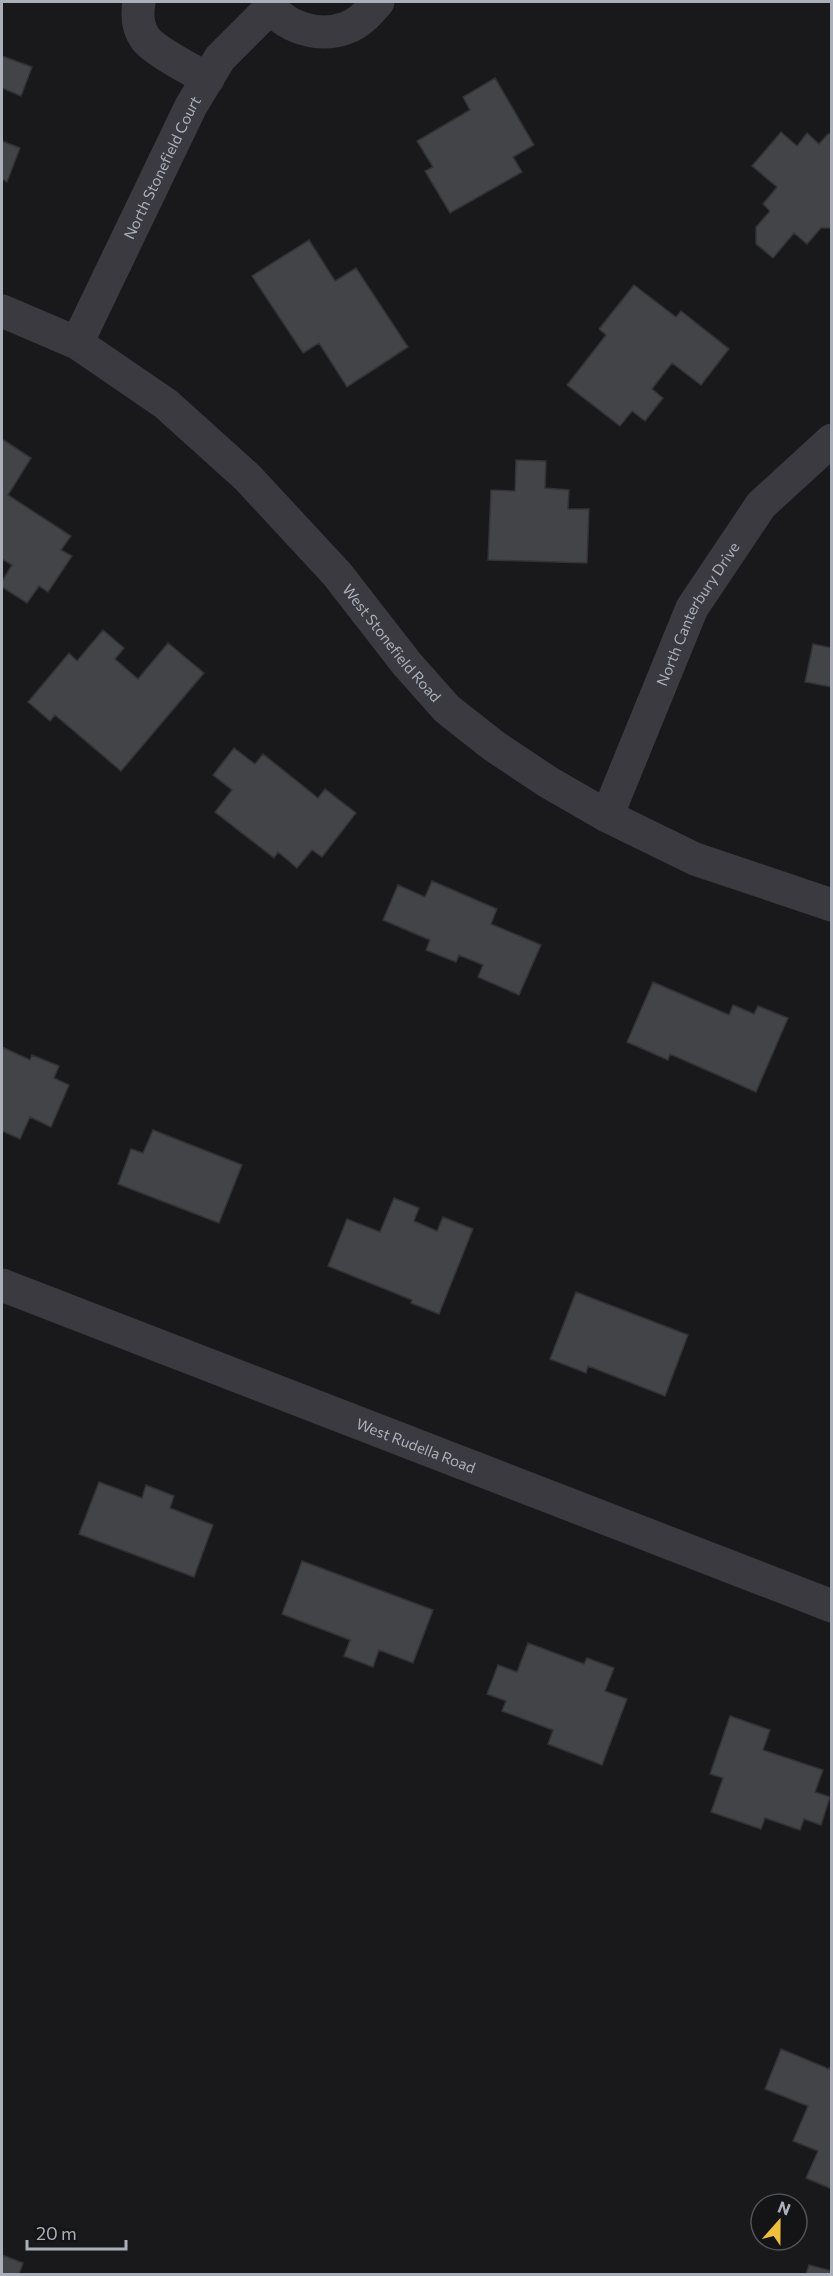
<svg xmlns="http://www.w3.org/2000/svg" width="833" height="2276" font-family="Commissioner,sans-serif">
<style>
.building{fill:#434448;stroke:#333337;stroke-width:1.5}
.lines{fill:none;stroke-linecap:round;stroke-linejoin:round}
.minor{stroke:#3a3a40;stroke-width:33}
.labels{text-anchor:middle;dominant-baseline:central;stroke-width:4.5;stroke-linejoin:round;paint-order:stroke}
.street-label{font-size:15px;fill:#abafba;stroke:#141416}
</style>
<rect width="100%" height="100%" fill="#19191b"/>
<!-- building -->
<path class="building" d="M2 56 32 67 21 96 2 88Z
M495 78 534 145 513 157 522 172 450 213 425 171 433 167 417 141 470 110 463 97Z
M781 132 797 146 807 133 819 144 828 134H832V228H821L807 244 794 233 773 258 756 244V227L770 211 763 204 777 187 752 166Z
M2 141 20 148 7 182 2 179Z
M309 240 335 281 356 268 408 347 347 387 319 343 303 353 252 276Z
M634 285 676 317 681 311 729 349 701 385 672 363 652 389 663 398 645 421 632 411 620 426 567 385 606 335 599 329Z
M2 439 31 458 8 495 71 536 61 550 72 556 48 592 39 586 27 603 2 587V581L12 565 2 559Z
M516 460 546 461 545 488 569 490 568 509H589L587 563 488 560 491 490 515 491Z
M103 630 124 648 115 659 138 679 168 643 204 673 121 771 55 715 50 721 28 702 69 653 77 661Z
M813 644 832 648V687L805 682Z
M234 748 255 764 263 754 318 798 325 789 356 813 322 857 312 850 297 868 278 852 274 858 215 812 232 790 213 775Z
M432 881 497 909 491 924 541 945 519 995 478 977 483 965 459 955 456 962 426 950 430 940 383 920 398 885 425 897Z
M653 982 729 1015 733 1005 754 1014 758 1006 788 1018 756 1092 670 1054 668 1060 627 1042Z
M2 1047 30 1060 32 1055 59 1066 54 1078 69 1085 51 1127 30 1117 20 1139 2 1131Z
M153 1130 242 1165 219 1223 118 1184 131 1149 143 1153Z
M394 1198 419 1208 414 1221 437 1231 443 1217 473 1229 439 1314 411 1303 412 1300 328 1266 347 1219 380 1232Z
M576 1292 688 1335 665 1396 588 1366 586 1373 550 1359Z
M99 1482 142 1498 146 1485 174 1496 170 1508 213 1525 194 1577 79 1534Z
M302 1561 433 1610 413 1663 379 1650 373 1667 344 1656 350 1640 282 1614Z
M528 1643 584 1664 587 1658 614 1668 605 1691 627 1699 602 1765 548 1744 553 1730 502 1711 506 1701 487 1694 498 1665 517 1672Z
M730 1716 770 1730 763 1750 823 1770 815 1792 830 1797 821 1825 804 1819 800 1830 765 1818 761 1829 711 1812 723 1778 710 1774Z
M781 2049 829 2069 832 2064V2189L806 2178 818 2151 793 2141 808 2106 765 2089Z
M2 2255 23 2263 19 2274H2Z
M809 2265 832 2271V2274H806Z"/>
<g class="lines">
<!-- minor -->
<g class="minor">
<path d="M139 2C137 14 137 27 145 38 153 50 193 71 208 79"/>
<path d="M268 2C283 28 319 38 346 28 360 23 369 12 378 2"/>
<path id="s1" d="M2 311 77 343 166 404 247 477 337 574 407 664 447 709 494 746 548 782 607 816 695 859 832 905"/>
<path id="s2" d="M77 343 191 106 220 58 271 7"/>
<path id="s3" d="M607 816 692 608 761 505 832 440"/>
<path id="s4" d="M2 1285 832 1606"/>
</g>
</g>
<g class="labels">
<!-- street labels -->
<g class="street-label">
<text stroke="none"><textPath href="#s2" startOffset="195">North Stonefield Court</textPath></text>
<text stroke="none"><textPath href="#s3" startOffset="222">North Canterbury Drive</textPath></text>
<text stroke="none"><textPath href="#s1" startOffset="519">West Stonefield Road</textPath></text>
<text stroke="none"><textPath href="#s4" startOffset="444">West Rudella Road</textPath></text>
</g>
</g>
<!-- border -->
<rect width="833" height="2276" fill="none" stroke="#abafba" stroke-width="6"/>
<!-- north arrow -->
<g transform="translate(779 2222) rotate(21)"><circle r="28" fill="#141416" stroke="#505258" stroke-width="1.5"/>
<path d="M0-4.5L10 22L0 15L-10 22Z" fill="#efbe3d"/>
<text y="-9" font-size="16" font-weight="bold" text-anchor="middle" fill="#abafba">N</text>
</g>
<!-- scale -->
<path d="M27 2240v9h99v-9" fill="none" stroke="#abafba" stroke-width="3"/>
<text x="36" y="2240" font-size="18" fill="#abafba" stroke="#141416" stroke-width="4.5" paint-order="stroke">20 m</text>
</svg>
